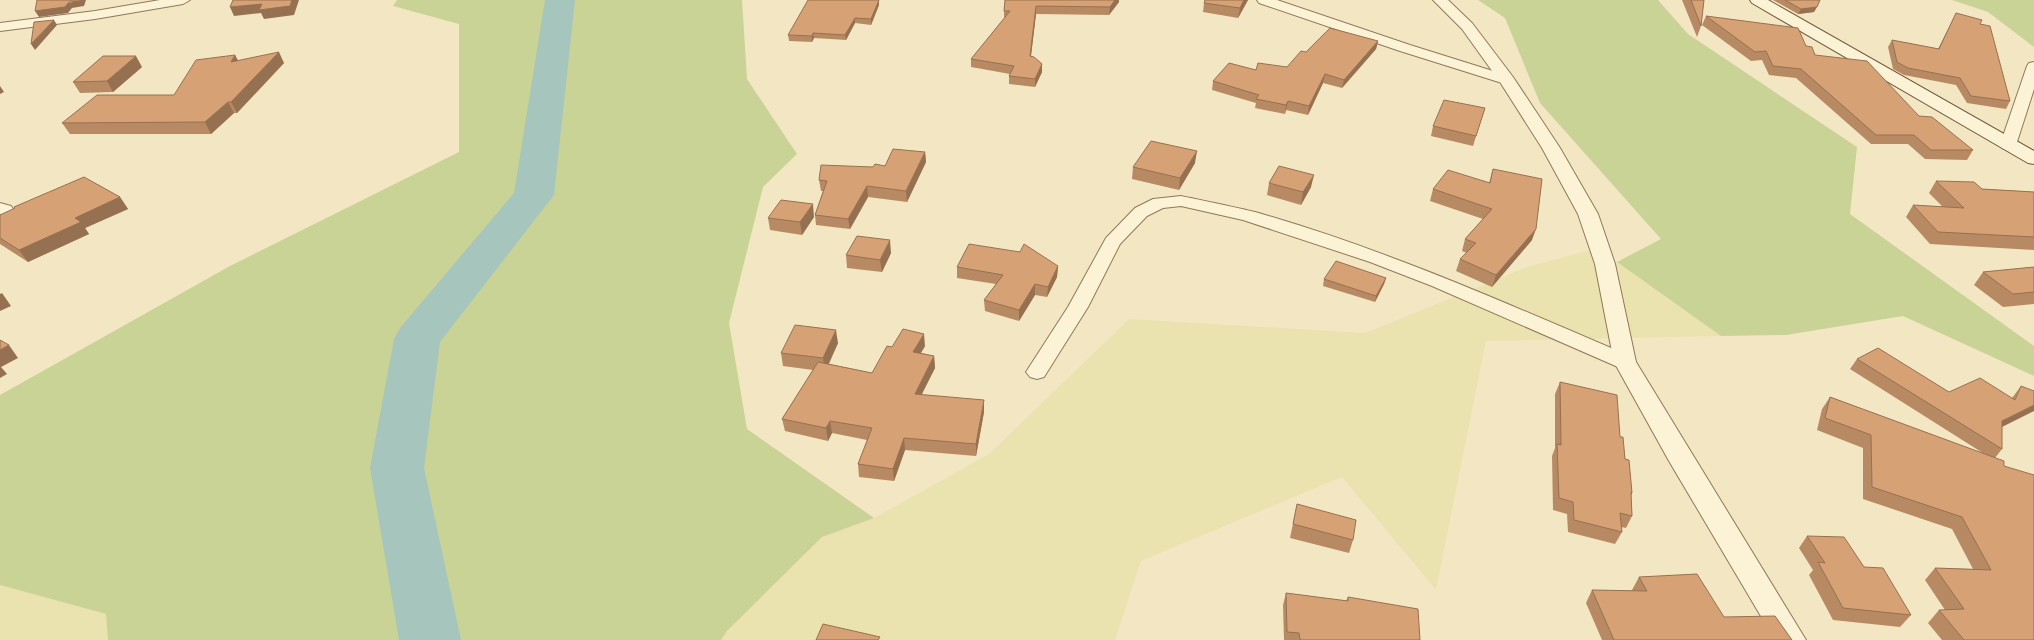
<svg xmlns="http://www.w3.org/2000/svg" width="2034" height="640" font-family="Bitter,serif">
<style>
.farmland{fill:#eae3af}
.green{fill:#c9d395}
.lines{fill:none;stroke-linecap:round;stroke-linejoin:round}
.river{fill:#a5c5bd;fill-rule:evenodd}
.minor-casing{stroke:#907857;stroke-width:2}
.tertiary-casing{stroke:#907857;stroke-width:2}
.secondary-casing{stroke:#72583a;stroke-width:2}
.minor{fill:#fcf3d7;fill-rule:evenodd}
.tertiary{fill:#fcf3d7;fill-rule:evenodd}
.secondary{fill:#fcf3d7;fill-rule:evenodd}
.wall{fill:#b88a64}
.shaded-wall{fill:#967151}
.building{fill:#d6a174;stroke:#967151}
</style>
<rect width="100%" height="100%" fill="#f3e7c3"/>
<!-- farmland -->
<path class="farmland" d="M1587 251 1617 262 1721 336 1486 341 1436 590 1342 477 1141 561 1115 640H721L727 631 822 537 874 518 989 454 1129 319 1365 333 1527 267Z
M0 585 106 614 108 640H0Z"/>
<!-- green -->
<path class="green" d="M397 0H742L747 79 797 154 763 187 729 323 747 429 874 518 822 537 727 631 721 640H108L106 614 0 585V395L230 266 459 152V24L393 6Z
M1478 0H1658L1688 34 1857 147 1850 214 2034 346V376L1903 316 1786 335 1721 336 1617 262 1661 239 1540 103 1505 18Z
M1952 0H2034V47L1988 12Z"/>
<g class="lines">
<!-- river -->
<path class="river" d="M545 0H575L554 195 440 342 424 468 461 640H399L370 468 394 339 400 328 514 193Z"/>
<defs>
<path id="minor" d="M160 0H190L183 4 95 19 0 31V23L95 11Z
M1257 0H1277L1410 45 1512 77 1514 80 1512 83H1502L1400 51 1259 3Z
M2034 62V89L2016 145 2014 148 2008 150 2002 148 2000 145 2027 66 2029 63Z
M1181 196C1205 201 1231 206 1255 212 1385 249 1508 304 1632 357L1635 362 1632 367 1625 369 1618 367 1432 286 1370 262 1243 220 1181 206 1163 208 1147 216 1120 244 1088 307 1044 377 1037 379 1030 377 1026 372 1068 307 1106 238 1135 208 1153 199Z
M0 203 11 206 14 210 11 214H0Z"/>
<path id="tertiary" d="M1433 0H1448L1472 23 1513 77 1560 148 1598 214 1615 264 1636 362 1806 640H1775L1669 461 1614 362 1595 264 1578 214 1542 148 1500 82 1462 29Z"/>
<path id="secondary" d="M1750 0H1768L2034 151V164L2028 163 1752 3Z"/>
</defs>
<!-- minor casing -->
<use href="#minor" class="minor-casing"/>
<!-- tertiary casing -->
<use href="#tertiary" class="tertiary-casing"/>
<!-- secondary casing -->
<use href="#secondary" class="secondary-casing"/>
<!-- minor -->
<use href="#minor" class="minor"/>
<!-- tertiary -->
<use href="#tertiary" class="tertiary"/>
<!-- secondary -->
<use href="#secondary" class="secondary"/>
</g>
<!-- wall -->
<path class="wall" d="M1005 0 1119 2 1109 15 1036 14 1031 56 1042 64V72L1035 87 1009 84V76L1010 74 971 67V59L1004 19V11Z
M1248 0 1238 18 1203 12 1204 3Z
M1682 0H1704L1701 26 1697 37Z
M1773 0H1820L1814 12 1798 14Z
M879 5 871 25 855 23 846 40 814 38 812 42 789 41 788 35Z
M1956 13 1980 24 2010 101 2006 109 1967 103 1956 85 1904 75 1893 69 1888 47 1892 40 1938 49Z
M1706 16 1806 46 1815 55 1919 116 1973 150 1967 160 1925 159 1908 144H1871L1796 78 1769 75 1762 60 1751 61 1702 25Z
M1378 41 1376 49 1342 88 1323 83 1308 115 1286 110 1285 114 1255 108 1256 103 1212 90 1213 81 1256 70 1287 67 1306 52Z
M235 55 238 61 284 63 237 113H234L211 134H70L62 123 174 95Z
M142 67 113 92 80 93 73 82Z
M1485 108 1473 146 1431 136 1433 126Z
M925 152 926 162 907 202 868 197 850 229 816 225 815 215 823 191H821L819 180 885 166Z
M1195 163 1179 190 1132 179 1133 167Z
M1493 169 1532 240 1492 287 1456 271 1460 259 1467 253 1462 251 1465 239 1483 219 1430 201 1433 189 1489 183Z
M1936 181 1982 189 2034 192V250L1930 244 1906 217 1913 205 1943 207 1929 193Z
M1269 183 1311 187 1301 205 1267 195Z
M120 197 128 209 85 228 89 234 28 262 0 244V215L14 209V207Z
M814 217 802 235 770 230 768 218Z
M891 253 882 272 847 268 846 255Z
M1058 266 1057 277 1047 297 1035 295 1019 321 985 311 984 300 996 284 957 278V267Z
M2034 267V304L2003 307 1974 285 1983 272Z
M1386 278 1384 284 1375 302 1323 286 1324 279Z
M838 343 829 364 872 373 892 347 925 346 921 353 934 356 935 368 921 395 984 412 976 456 905 450 894 481 859 477 858 464 867 440 832 433 828 441 785 431 782 419 813 370 783 366 781 353Z
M1857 359 1949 392 2012 398 2021 386 2002 427V449L1995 458 2004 466 2034 640H1942L1928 623 1939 610H1945L1925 580 1935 568 1973 569 1952 529 1863 499V448L1817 430 1822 409 1830 397 1986 455 1850 369Z
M1560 382 1620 437 1625 459 1632 493 1631 496 1632 516 1626 528 1621 527 1622 532 1615 544 1568 532 1567 514 1553 510 1552 456 1555 448V394Z
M1297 504 1353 540 1349 553 1290 538Z
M1807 536 1864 567 1911 615 1900 627 1833 620 1809 575 1813 570 1799 548Z
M1639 577 1724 617 1792 640H1602L1586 603 1592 590 1633 591 1632 590Z
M1286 593 1346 601 1348 597 1420 640H1284L1283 605Z"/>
<!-- shaded-wall -->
<path class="shaded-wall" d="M81 0H86L84 6 72 8 68 13 39 17 35 11Z
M292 0H299L294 15 264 19 261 13 234 16 230 7Z
M879 0V5L871 25V19Z
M1115 0H1119V2L1109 15 1110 7Z
M1244 0H1248L1238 18 1240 8Z
M1036 6V14L1030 64V56Z
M1817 7 1814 12 1798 14 1801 9Z
M855 18V23L846 40 845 35Z
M54 20 57 25 35 50 31 44Z
M813 33 814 38 812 42V36Z
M1378 41 1376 49 1342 88 1344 80Z
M279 52 284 63 237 113 231 102Z
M235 55 241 66 231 62Z
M136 56 142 67 113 92 107 81Z
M1042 64V72L1035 87V79Z
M1325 74 1323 83 1308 115 1309 106Z
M0 86 4 92 0 94Z
M1288 101 1286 110 1285 114 1286 105Z
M228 102 234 113 211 134 205 122Z
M1197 151 1195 163 1179 190 1180 178Z
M925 152 926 162 907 202 906 191Z
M1314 175 1311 187 1301 205 1303 192Z
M867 186 868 197 850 229 848 219Z
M120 197 128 209 85 228 89 234 28 262 19 250 75 218Z
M813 204 814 217 802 235 800 222Z
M1536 229 1532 240 1492 287 1496 275Z
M890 240 891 253 882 272 880 260Z
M1058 266 1057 277 1047 297 1048 287Z
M1386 278 1384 284 1375 302 1376 296Z
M1035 284V295L1019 321V310Z
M2 293 11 306 0 311V294Z
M836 330 838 343 825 371 823 358Z
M924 334 925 346 914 364 913 352Z
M9 345 18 358 1 367 7 374 0 378V350Z
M934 356 935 368 916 406 915 394Z
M984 400V412L976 456V444Z
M2034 405V411L1994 431 2002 421Z
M830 421 832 433 828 441 826 428Z
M904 438 905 450 894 481 893 469Z"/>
<!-- building -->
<path class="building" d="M37 0H81V1L69 2 65 7 35 11Z
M233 0H292L290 6 259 10 262 4 230 7Z
M808 0H879L871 19 855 18 845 35 813 33 812 36 788 35Z
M1005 0H1115L1110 7 1036 6 1030 56 1034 57 1042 64 1035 79 1009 76 1014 66 971 59 1010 11H1004Z
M1205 0H1244L1240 8 1204 3Z
M1691 0H1704L1701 26Z
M1785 0H1820L1817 7 1801 9Z
M1956 13 1982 20 1980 24 1990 26 2010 101 1971 96 1960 78 1908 68 1897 62 1892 40 1939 49Z
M1706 16 1798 28 1806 46 1812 47 1815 55 1867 61 1919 116 1932 117 1973 150H1931L1914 135H1876L1801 69 1773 66 1766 51 1755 52Z
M54 20 31 44 34 22Z
M1330 28 1378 41 1344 80 1325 74 1309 106 1288 101 1286 105 1256 99 1259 95 1213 81 1229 63 1256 70 1258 63 1287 67 1301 51 1306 52Z
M279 52 231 102H228L205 122 62 123 97 95H174L196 60 235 55 231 62Z
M103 56H136L107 81 73 82Z
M1444 100 1485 108 1476 136 1433 126Z
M1151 141 1197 151 1180 178 1133 167Z
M893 149 925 152 906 191 867 186 848 219 815 215 827 181 819 180 821 165 873 167 875 164 885 166Z
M1279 166 1314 175 1303 192 1269 183Z
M1493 169 1542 179 1536 229 1496 275 1460 259 1476 243 1465 239 1492 209 1433 189 1448 170 1490 183Z
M84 177 120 197 75 218 81 222 19 250 0 238V215L15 208 14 207Z
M1936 181 1974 182 1982 189 2034 192V237L1938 232 1913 205 1964 208Z
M781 200 813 204 800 222 768 218Z
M857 236 890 240 880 260 846 255Z
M969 244 1020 252 1024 244 1058 266 1048 287 1035 284 1019 310 984 300 1003 275 957 267Z
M1336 261 1386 278 1376 296 1324 279Z
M2034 267V292L2013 294 1983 272Z
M795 325 836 330 823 358 781 353Z
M903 329 924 334 913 352 934 356 915 394 984 400 976 444 904 438 893 469 858 464 872 428 830 421 826 428 782 419 818 362 872 373 887 346 892 347Z
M0 340 9 345 0 350Z
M1878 348 1949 392 1980 378 2015 400 2021 386 2034 391V405L2002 421V449L1857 359Z
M1560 382 1617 395 1620 437H1623L1625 459 1629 460 1632 493 1631 492 1632 516 1620 513 1622 532 1574 520 1573 502 1559 498 1557 444 1561 445Z
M1830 397 2004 461V466L2034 475V640H1964L1939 610 1964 609 1935 568 1991 570 1962 517 1872 487 1871 435 1825 418Z
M1297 504 1356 520 1353 540 1293 524Z
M1807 536 1844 537 1864 567 1883 568 1911 615 1843 608 1818 562 1825 563Z
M1697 574 1724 617 1775 616 1792 640H1614L1592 590 1647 591 1639 577Z
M1286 593 1348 601V597L1418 609 1420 640H1300L1299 633 1287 632Z
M823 624 880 637 878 640H816Z"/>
</svg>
